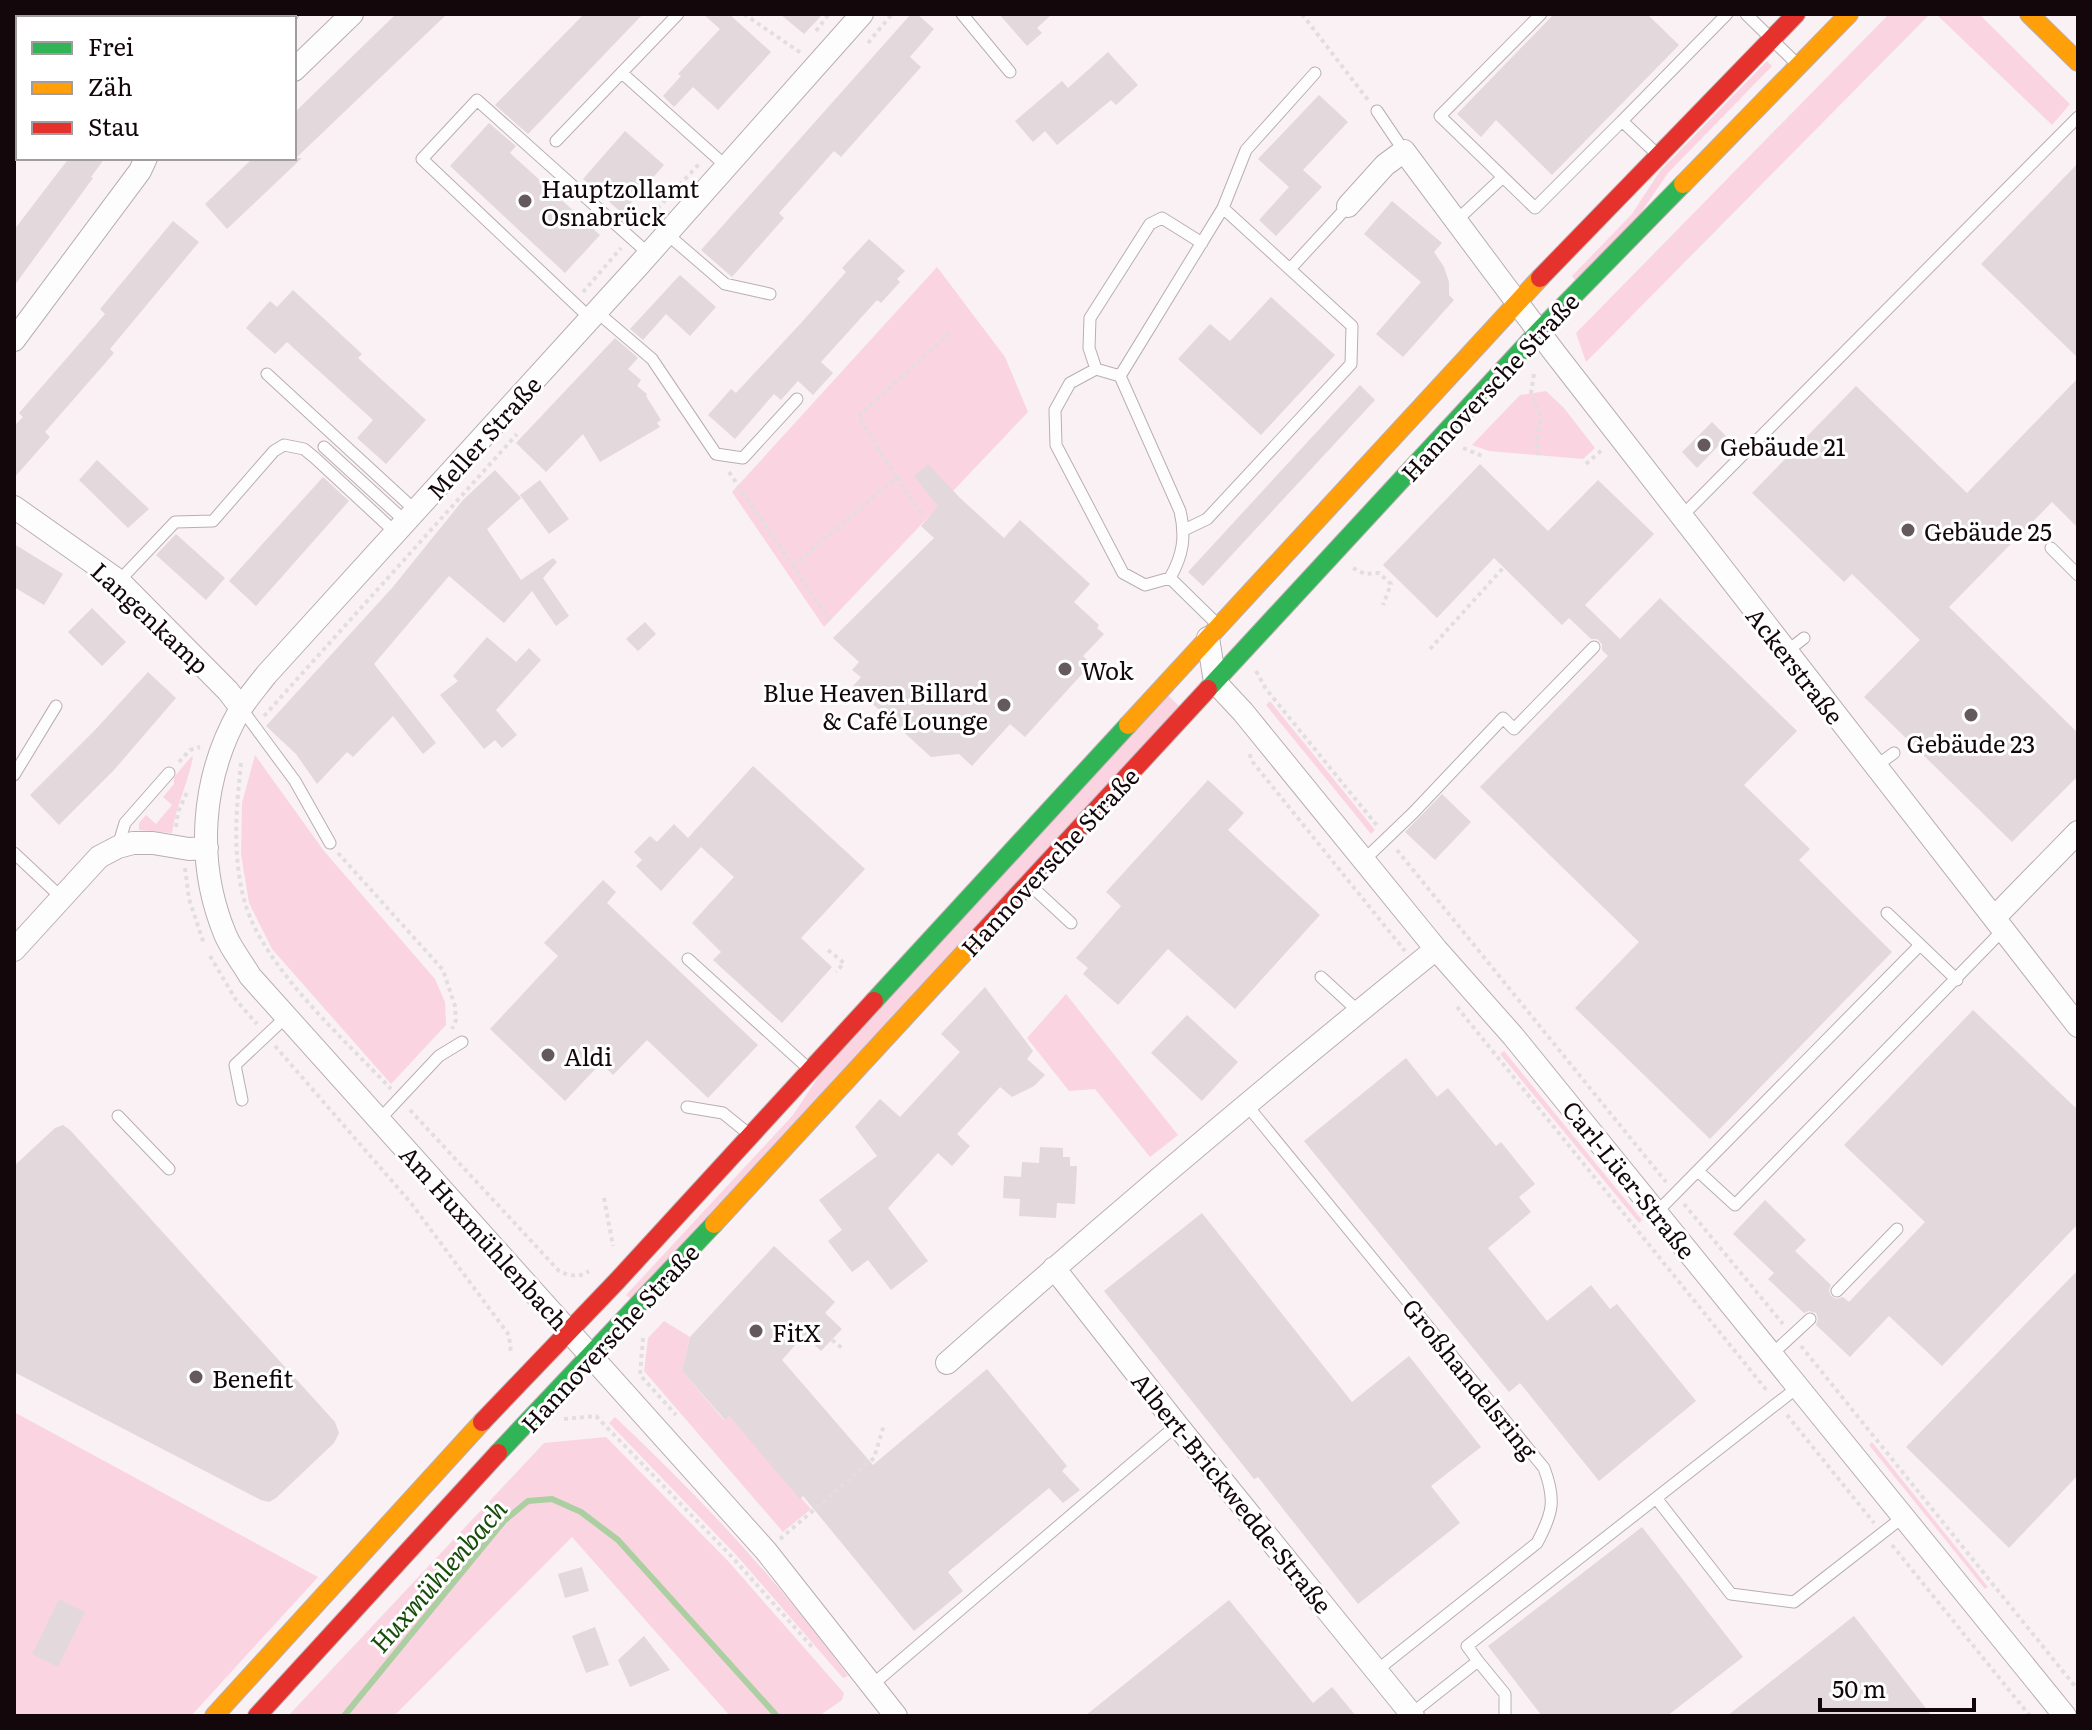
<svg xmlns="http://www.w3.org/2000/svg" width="2092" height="1730" font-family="Literata,serif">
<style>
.green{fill:#fbd4e2}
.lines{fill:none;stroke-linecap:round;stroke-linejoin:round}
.stream{stroke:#abcfa1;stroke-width:6}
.building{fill:#e3d8dc}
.lane-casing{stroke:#b9aeb2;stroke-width:13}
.street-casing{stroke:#b9aeb2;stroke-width:24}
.fast-casing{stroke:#b9aeb2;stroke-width:20}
.slow-casing{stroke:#b9aeb2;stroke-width:20}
.jam-casing{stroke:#b9aeb2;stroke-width:20}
.path{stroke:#e2dee0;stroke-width:4;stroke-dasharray:4 4;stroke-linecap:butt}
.lane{stroke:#fefdfd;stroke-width:11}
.street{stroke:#fefdfd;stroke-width:22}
.fast{stroke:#30b455;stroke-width:18}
.slow{stroke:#ff9f0a;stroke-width:18}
.jam{stroke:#e5322d;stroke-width:18}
.poi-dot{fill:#64595d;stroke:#fff;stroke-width:3}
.labels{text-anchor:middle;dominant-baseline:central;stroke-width:6;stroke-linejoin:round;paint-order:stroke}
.poi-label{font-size:24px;fill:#14070c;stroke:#fff;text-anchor:start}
.street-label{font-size:24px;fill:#14070c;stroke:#fff}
.water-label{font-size:26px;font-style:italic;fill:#174c09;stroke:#fff}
</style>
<rect width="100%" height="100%" fill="#faf1f4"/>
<!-- green -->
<path class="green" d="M1889 14H1930L1586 362 1576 333Z
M1936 14H1979L2070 104 2052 125Z
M1767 61 1772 66 1668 173 1640 214 1576 281 1572 276 1632 214 1660 171Z
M937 267 1005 357 1028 412 824 627 732 492Z
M1546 391 1564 408 1595 448 1583 459 1489 451 1472 445 1520 395Z
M1168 695 1179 706 631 1299 626 1295 793 1115 829 1061Z
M1270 701 1375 830 1371 834 1266 705Z
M255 755 324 851 435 979 445 1002 446 1025 391 1084 272 949 249 903 241 854 242 803Z
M191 757H193C188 783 176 806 172 833L139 830V823L146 815 156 824 172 805 163 797 174 784V777Z
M1066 994 1178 1135 1150 1157 1095 1089 1069 1091 1027 1038Z
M1504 1051 1642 1220 1639 1223 1500 1054Z
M664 1321 690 1337 682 1371 724 1420 729 1416 811 1509 783 1532 644 1371 648 1338Z
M14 1412 318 1577 191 1716H14Z
M615 1417C699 1496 780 1582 848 1676L843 1678 737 1556 609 1423Z
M606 1437 728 1561 844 1693 842 1700 819 1716H730L572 1537 394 1716H288L544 1443Z
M1872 1442 1988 1587 1985 1589 1869 1445Z"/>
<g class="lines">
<!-- stream -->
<path class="stream" d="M344 1716 504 1521 528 1501 552 1499 581 1512 618 1540 777 1716"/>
</g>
<!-- building -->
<path class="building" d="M396 14H447L296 158H302L227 229 205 204 253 158H294V113Z
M584 14H643L528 134 495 105Z
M703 14H729L771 52 718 110 693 87 674 107 663 96 681 76 678 74 720 29Z
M780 14H823L804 34Z
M911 14H917L934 29 910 57 921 67 841 157 834 151 779 213 784 218 732 277 701 250Z
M999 14H1052L1037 28 1042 33 1027 46Z
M1554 14H1647L1679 45 1552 175 1496 120 1481 137 1457 114Z
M1108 52 1138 85 1116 105 1111 100 1057 145 1045 131 1033 142 1015 121 1062 81 1068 88Z
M1319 95 1348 122 1303 170 1322 187 1276 236 1259 220 1289 187 1258 159Z
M489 123 516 146 510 153 600 235 565 273 450 166Z
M625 131 664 165 622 213 583 179Z
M69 158H105L91 177 93 178 14 286V230Z
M2078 163V358L1981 264Z
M1392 201 1442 243 1434 252 1444 267 1449 282V295L1454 300 1403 357 1376 334 1421 282 1364 234Z
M173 221 199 242 110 349 114 353 45 432 50 437 14 478V426L23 417 19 413 105 314 100 309Z
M869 239 905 271 897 279 900 282 881 303 877 300 821 362 833 373 813 395 798 381 781 400 774 394 735 439 708 415 731 389 736 393 801 323 846 272 842 268Z
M680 275 716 307 690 336 666 314 643 340 630 329Z
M293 290 362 354 358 358 426 420 386 464 357 438 373 420 287 342 275 354 246 328 270 301 277 307Z
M1271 297 1335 355 1261 435 1178 359 1210 324 1230 341Z
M615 338 638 358 628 369 641 380 637 386 647 394 646 396 661 420 657 423 660 427 600 462 583 434 546 472 516 443Z
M2078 378V528L2052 502 1949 607 2078 733V776L2012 842 1864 697 1920 640 1852 574 1844 582 1752 493 1856 386 1967 493Z
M1360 385 1375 400 1203 586 1188 572Z
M1712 422 1727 437 1697 468 1682 452Z
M97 460 149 509 128 528 79 480Z
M928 464 960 498 1004 538 1020 520 1090 584 1074 602 1099 625 1097 628 1104 634 1083 656 1091 664 1025 737 1010 724 972 766 959 754 931 757 853 686 861 677 852 670 859 662 833 638 934 538 921 526 938 506 914 476Z
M1480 464 1548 531 1598 480 1654 534 1585 605 1620 639 1660 598 1797 731 1744 785 1810 849 1799 860 1892 952 1710 1139 1575 1008 1639 942 1480 787 1608 656 1602 650V644L1597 639H1591L1569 618 1562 625 1494 558 1437 618 1383 565Z
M495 470 521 498 487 529 521 580 553 558 557 562 543 578 569 616 556 626 532 591 504 623 449 576 374 664 436 743 423 754 393 716 353 757 347 752 317 784 296 754 266 726 392 588 463 500Z
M323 477 349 501 256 606 229 581Z
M540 480 569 519 549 534 520 495Z
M176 534 225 578 206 600 156 555Z
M14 544 63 574 44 605 14 587Z
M92 608 126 642 102 666 68 632Z
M645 622 656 634 638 651 626 639Z
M487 637 516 662 529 648 541 660 496 710 517 735 502 748 495 740 484 749 440 695 458 681 453 676Z
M148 672 176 698 114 770 59 825 30 795 95 730Z
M753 766 865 869 801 938 832 967 782 1023 713 960 721 952 692 923 734 877 701 847 661 891 636 866 642 860 634 852 650 836 657 842 674 824 688 838Z
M1208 780 1244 813 1228 830 1320 915 1235 1009 1168 949 1118 1005 1083 974 1088 968 1076 958 1121 906 1106 892Z
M1442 794 1471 822 1435 860 1405 832Z
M603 880 616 892 607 903 758 1045 708 1098 647 1040 613 1075 601 1063 565 1101 490 1029 558 956 544 943Z
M985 987 1033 1051 1027 1059 1045 1075 1034 1086 1012 1097 1000 1087 957 1134 970 1146 952 1166 938 1153 888 1208 928 1261 891 1290 868 1260 852 1272 828 1241 842 1230 819 1200 877 1156 855 1127 880 1099 900 1117 960 1052 941 1034Z
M1973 1010 2078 1110V1224L1942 1366 1889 1316 1850 1357 1816 1325 1818 1318 1816 1313 1809 1311 1804 1313 1768 1279 1774 1273 1733 1234 1765 1200 1806 1240 1795 1251 1831 1285 1829 1290 1831 1296 1836 1299 1843 1297 1849 1302 1925 1222 1844 1145Z
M1187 1015 1238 1062 1202 1101 1151 1053Z
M1406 1058 1437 1097 1448 1088 1496 1146 1501 1142 1535 1184 1519 1197 1531 1212 1488 1248 1547 1321 1591 1285 1610 1309 1617 1304 1696 1401 1599 1481 1520 1383 1509 1392 1304 1141Z
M63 1125 70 1130 335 1422 339 1433 334 1443 276 1498 269 1502 261 1500 14 1372V1166L55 1128Z
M1040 1147 1063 1148V1157H1070V1166H1077L1075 1204 1057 1203 1056 1218 1019 1216 1020 1199 1003 1198 1004 1176 1021 1177 1022 1162 1039 1163Z
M1202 1213 1352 1402 1409 1356 1481 1447 1431 1486 1460 1523 1358 1604 1258 1477 1254 1479 1104 1291Z
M774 1246 835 1302 825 1313 842 1329 821 1351 804 1335 782 1360 873 1465 987 1369 1067 1466 1062 1471 1080 1490 1063 1503 1049 1488 948 1572 963 1591 914 1631 803 1496 800 1499 729 1416 725 1420 682 1371 690 1337Z
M2078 1270V1475L2009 1548 1906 1447Z
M1642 1527 1743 1657 1667 1716H1542L1488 1646Z
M582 1567 589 1591 565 1598 558 1574Z
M59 1599 85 1612 58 1667 32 1654Z
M1229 1600 1313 1703 1332 1687 1356 1716H1085Z
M1854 1616 1932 1716H1727Z
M595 1627 609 1665 586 1673 572 1636Z
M644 1636 670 1670 630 1687 618 1660Z"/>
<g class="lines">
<defs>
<path id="lane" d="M962 14 1010 72
M1541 14 1440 116 1535 208 1622 121
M1746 14 1797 64
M289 18 293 14
M622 73 727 167
M1377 111 1404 151
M556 141 678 14
M1658 155 1622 121 1727 14
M1456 221 1503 177
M667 234 725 284 770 294
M1290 269 1348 206
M597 312 652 359 716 454 743 458 797 399
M591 319 422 159 477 100 649 254
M1096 369 1120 376 1180 511C1186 537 1183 555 1170 578L1145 585 1123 573 1056 445 1055 410 1070 383Z
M1096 369 1089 348 1090 318 1150 224 1162 218 1202 243
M267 374 416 511
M1120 376 1223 208 1246 150 1315 73
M324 447 406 522
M1681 517 2078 117
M1184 530 1207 519 1351 364 1352 326 1223 208
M2051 548 2078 575
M1170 578 1219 626
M119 581 175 522 213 521 274 451 284 445 304 449 315 458 396 533
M1786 652 1804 638
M241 708 295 781 330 843
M1876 766 1894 753
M14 775 56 706
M118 846 125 823 169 773
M14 853 62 898
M1364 860 1413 813 1503 718 1514 729 1594 647
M1029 884 1071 923
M1887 913 1957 980
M688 959 809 1069
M1321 977 1358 1011
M242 1100 235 1065 286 1017
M1246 1104 1544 1468C1556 1500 1553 1513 1537 1543L1376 1671
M687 1107 723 1113 750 1135
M118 1116 169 1169
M379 1120 439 1056 462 1042
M1699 1172 1735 1205 2003 930
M1657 1212 1920 945
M1837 1291 1897 1229
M1771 1355 1810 1319
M1656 1498 1731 1594 1794 1602 1903 1517
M1478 1661 1505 1694V1716
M872 1685 1177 1425
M1411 1714 1478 1661 1467 1646 1798 1387"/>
<path id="street" d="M43 14 47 18
M862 14 639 265 266 675C257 687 247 698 240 710 201 778 195 861 225 934 231 949 242 962 250 976L766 1551 896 1716
M294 70 352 14
M1348 206 1385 165 1404 151 1554 352 2078 1026
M14 340 140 171 146 158
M14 507 119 581 228 691 241 708
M1208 638 1215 682 1243 712 1436 949 1513 1036 2065 1716
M1994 918 2078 832
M14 950 99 857 118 847 133 843H153L189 849 207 848
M1054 1268 1177 1425 1413 1716
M947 1363C1107 1221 1270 1083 1436 949"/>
<path id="fast" d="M1208 689 1538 332 1683 184
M874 1001 1128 725
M498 1453 714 1224"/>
<path id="slow" d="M2029 14 2078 62
M1683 184 1849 14
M1128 725 1540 278
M714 1224 976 940
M214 1716 482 1422"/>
<path id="jam" d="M1540 278 1796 14
M976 940 1208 689
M482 1422 617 1281 874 1001
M257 1716 498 1453"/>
</defs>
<!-- lane casing -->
<use href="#lane" class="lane-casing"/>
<!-- street casing -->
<use href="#street" class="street-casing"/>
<!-- fast casing -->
<use href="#fast" class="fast-casing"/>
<!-- slow casing -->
<use href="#slow" class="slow-casing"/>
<!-- jam casing -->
<use href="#jam" class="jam-casing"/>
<!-- path -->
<path class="path" d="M744 14 801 53
M1302 14 1368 100
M816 31 829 14
M868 43 892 14
M14 104 18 100
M641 226 700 163
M583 292 621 248
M1534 374 1531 393 1541 419 1536 441 1538 456
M1463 448 1485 457
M1586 464 1602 450
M729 472 830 620
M896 477 922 514
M793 566 896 477 858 416 949 334
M1353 568 1365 574 1379 573 1391 584 1383 605
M1430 649 1503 568
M1256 671 1266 689 1379 828
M264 716 517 434
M1250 754 1251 760 1405 951
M179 762 190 750 200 747
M241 763C236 810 232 857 245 903 264 968 344 1039 391 1089
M176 827 178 812 188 790
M1397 850 1666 1182
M338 853 443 970 455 1006 456 1020 452 1029
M185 868 189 899 204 944
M828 950 844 963 836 972
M210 956 236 1000 257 1024
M1457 1007 1768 1392
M275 1046 411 1203 509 1335 511 1354
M410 1110 559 1271C570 1276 579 1278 589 1271
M604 1198 613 1246
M1684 1204 1783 1324
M643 1338 640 1375 676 1415
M832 1340 842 1348
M1801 1346 2078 1690
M1787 1415 1874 1523
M564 1419 596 1416 733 1558 814 1649
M780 1539 874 1458 884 1425
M1892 1545 2030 1716"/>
<!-- lane -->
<use href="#lane" class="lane"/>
<!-- street -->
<use href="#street" class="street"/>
<!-- fast -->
<use href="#fast" class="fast"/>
<!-- slow -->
<use href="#slow" class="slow"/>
<!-- jam -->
<use href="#jam" class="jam"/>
</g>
<!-- markers -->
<g class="poi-dot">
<circle cx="525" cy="201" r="8"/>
<circle cx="1704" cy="445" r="8"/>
<circle cx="1908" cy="530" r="8"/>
<circle cx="1065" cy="669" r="8"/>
<circle cx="1004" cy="705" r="8"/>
<circle cx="1971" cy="715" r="8"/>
<circle cx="548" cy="1055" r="8"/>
<circle cx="756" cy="1331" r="8"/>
<circle cx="196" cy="1377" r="8"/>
</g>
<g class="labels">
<!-- poi labels -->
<g class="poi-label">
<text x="541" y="187">Hauptzollamt<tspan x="541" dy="28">Osnabrück</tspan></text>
<text x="1720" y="445">Gebäude 21</text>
<text x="1924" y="530">Gebäude 25</text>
<text x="1081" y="669">Wok</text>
<text x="988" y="691" text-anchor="end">Blue Heaven Billard<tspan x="988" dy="28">&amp; Café Lounge</tspan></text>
<text x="1971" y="742" text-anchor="middle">Gebäude 23</text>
<text x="564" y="1055">Aldi</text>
<text x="772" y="1331">FitX</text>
<text x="212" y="1377">Benefit</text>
</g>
<!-- street labels -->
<g class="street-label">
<text transform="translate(1489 386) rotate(-47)">Hannoversche Straße</text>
<text transform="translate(483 437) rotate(-48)">Meller Straße</text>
<text transform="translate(151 617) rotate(43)">Langenkamp</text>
<text transform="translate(1796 665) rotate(52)">Ackerstraße</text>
<text transform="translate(1049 861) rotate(-47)">Hannoversche Straße</text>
<text transform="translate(1630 1179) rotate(51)">Carl-Lüer-Straße</text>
<text transform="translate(485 1237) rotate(48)">Am Huxmühlenbach</text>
<text transform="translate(609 1337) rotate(-47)">Hannoversche Straße</text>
<text transform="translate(1471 1378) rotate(51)">Großhandelsring</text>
<text transform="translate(1233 1492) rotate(51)">Albert-Brickwedde-Straße</text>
</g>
<!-- water labels -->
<g class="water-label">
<text transform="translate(437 1575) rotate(-49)">Huxmühlenbach</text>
</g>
</g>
<!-- border -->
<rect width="2092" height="1730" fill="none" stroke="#14070c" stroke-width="32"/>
<!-- legend -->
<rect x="16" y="16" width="280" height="144" fill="#ffffff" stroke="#a19c9e" stroke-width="2"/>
<rect x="32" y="42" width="40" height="12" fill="#30b455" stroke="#a19c9e" stroke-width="2"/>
<text x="88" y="56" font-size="24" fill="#14070c">Frei</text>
<rect x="32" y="82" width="40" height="12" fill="#ff9f0a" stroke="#a19c9e" stroke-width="2"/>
<text x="88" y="96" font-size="24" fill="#14070c">Zäh</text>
<rect x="32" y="122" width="40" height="12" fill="#e5322d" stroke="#a19c9e" stroke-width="2"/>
<text x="88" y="136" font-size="24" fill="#14070c">Stau</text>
<!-- scale -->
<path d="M1820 1698v12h154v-12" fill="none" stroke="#14070c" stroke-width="4"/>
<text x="1832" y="1698" font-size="24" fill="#14070c" stroke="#ffffff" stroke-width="6" paint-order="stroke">50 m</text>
</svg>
